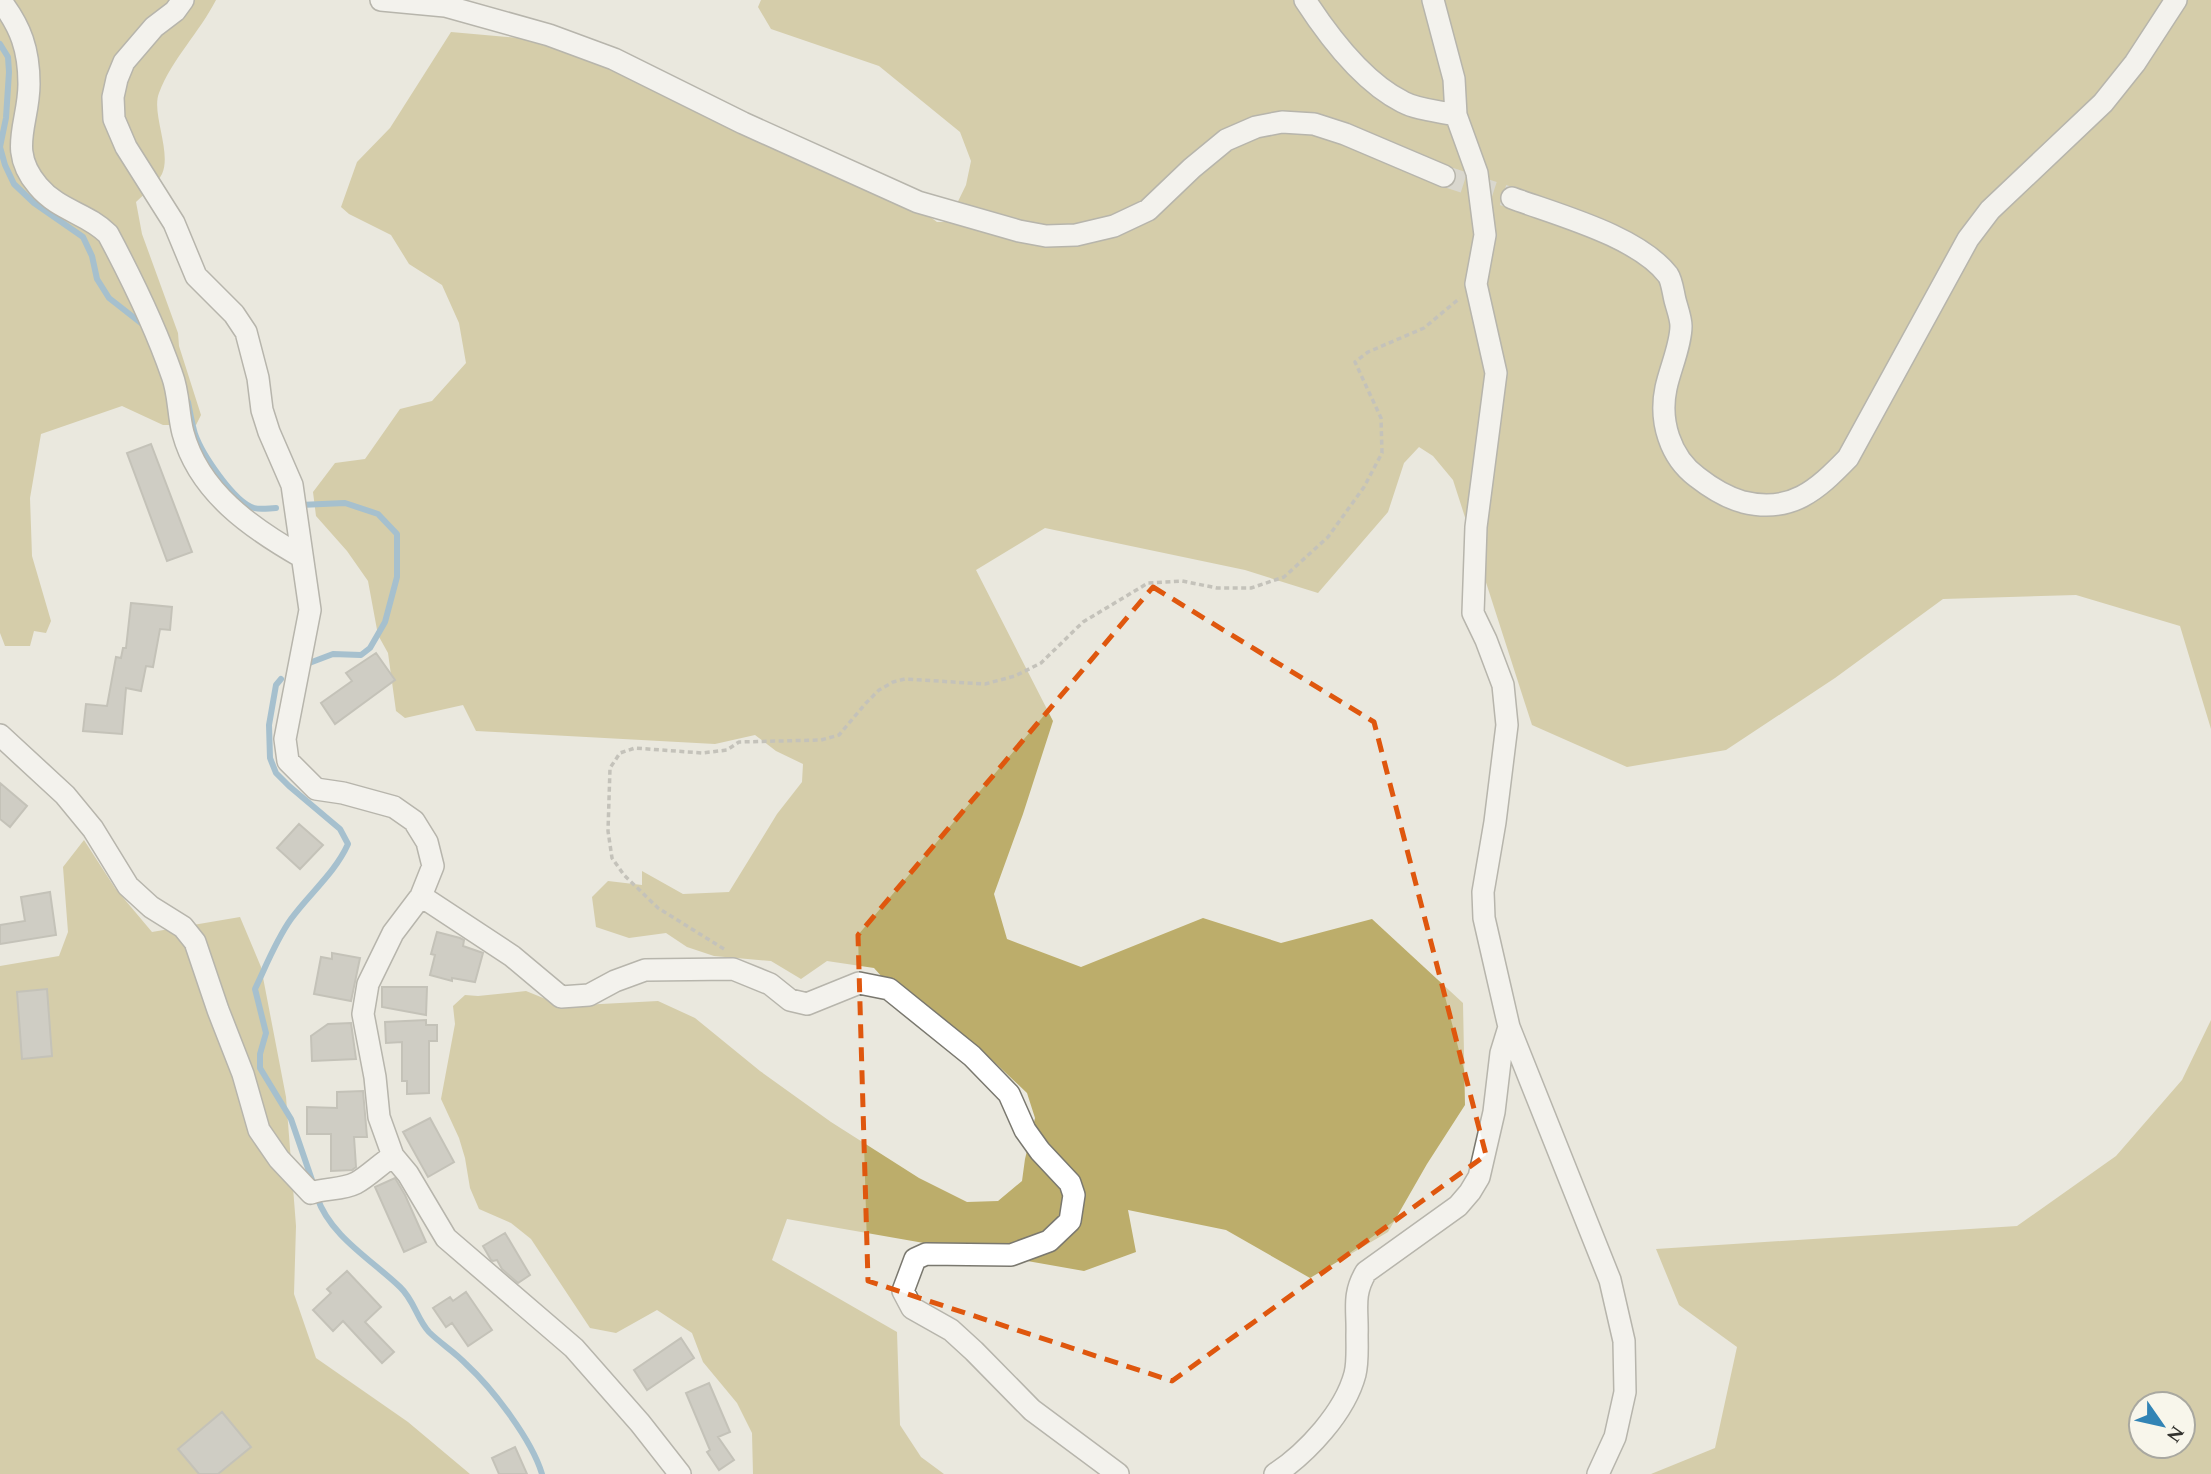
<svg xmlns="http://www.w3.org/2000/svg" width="2211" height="1474" font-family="Spectral,serif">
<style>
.forest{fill:#bcad6b;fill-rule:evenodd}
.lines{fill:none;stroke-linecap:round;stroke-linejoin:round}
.stream{stroke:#5491ba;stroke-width:6}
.building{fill:#b0aea5;stroke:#97958b;stroke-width:2}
.minor-tunnel{stroke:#c5c4bb;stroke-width:21;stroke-dasharray:21 10;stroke-linecap:butt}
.minor-casing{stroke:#7a786f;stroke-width:24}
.path{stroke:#98968f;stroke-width:3.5;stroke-dasharray:5 3.5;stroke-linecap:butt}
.minor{stroke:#fff;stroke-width:21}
.marked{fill:none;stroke:#df570e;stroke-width:5;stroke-dasharray:14 9;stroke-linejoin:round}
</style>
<rect width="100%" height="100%" fill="#eae8de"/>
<!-- forest -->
<path class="forest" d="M0 0H216C199 33 172 59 159 93 151 113 172 152 162 174 157 184 144 194 136 202L142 234 178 333 179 346 201 415 196 425H163L122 406 41 434 30 498 32 556 51 621 46 633 34 631 30 646H5L0 633Z
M761 0H2211V729L2180 626 2076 595 1943 599 1835 678 1726 750 1627 767 1532 725 1453 480 1433 456 1419 447 1404 463 1388 512 1318 593 1245 570 1045 528 976 570 1053 721 1023 814 994 894 1007 939 1081 967 1203 918 1281 943 1372 919 1463 1003 1465 1105 1427 1164 1388 1232 1310 1278 1226 1230 1128 1210 1136 1252 1084 1271 787 1219 772 1260 897 1332 900 1425 921 1457 944 1474H753L752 1433 737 1403 703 1362 692 1333 657 1310 616 1333 590 1328 531 1239 511 1223 479 1209 470 1188 465 1158 459 1138 441 1099 455 1024 453 1006 465 995 478 996 526 991 563 1006 658 1001 695 1018 760 1071 831 1122 919 1178 967 1202 998 1201 1022 1181 1025 1159 1035 1118 1027 1093 991 1059 883 978 874 968 827 961 801 979 771 961 714 956 687 947 666 933 629 938 596 927 592 897 608 881 642 885V871L683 894 729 892 777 814 802 782 803 764 776 751 755 735 715 744 476 731 463 705 405 718 396 711 388 653 378 635 368 581 347 551 316 516 313 492 335 463 365 459 400 409 432 401 466 363 459 323 442 285 409 264 391 235 349 214 341 207 357 162 390 128 451 32 520 38 615 68 707 118 808 163 870 172 937 222H948L966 185 971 161 960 132 879 66 771 29 758 7Z
M84 840 115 888 152 932 240 917 261 967 286 1097 296 1226 294 1294 316 1358 408 1422 470 1474H0V966L59 956 68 932 63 867Z
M2211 1020V1474H1651L1715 1448 1737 1347 1679 1305 1656 1249 2017 1226 2116 1156 2182 1080ZM2141 1404H2183V1446H2141Z"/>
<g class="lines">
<!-- stream -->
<path class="stream" d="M0 44 8 57 9 72 6 118 0 147 5 165 14 184 34 203 83 237 92 256 97 279 109 298 146 327
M188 402C190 412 192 424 195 434 202 454 234 502 254 508 261 510 270 508 276 508
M300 505 345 503 378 514 397 534V577L385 622 370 648 361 655 333 654 304 665
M281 679 276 685 269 725 270 758 276 773 289 786 340 829 348 844C335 873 309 894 291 919 276 940 266 966 255 989L266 1033 260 1054V1068L291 1119 313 1183
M317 1197C330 1236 372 1260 400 1287 414 1300 417 1319 429 1332 441 1344 455 1352 466 1364 493 1389 532 1440 542 1474"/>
</g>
<!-- building -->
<path class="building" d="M151 444 192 552 167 561 127 453Z
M131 603 172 607 170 630 160 629 153 667 146 666 141 691 126 688 122 734 83 731 86 704 107 706 116 657 121 658 123 648H126Z
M376 653 395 680 335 724 321 703 352 681 346 673Z
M0 783 27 806 10 827 0 819Z
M299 824 323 845 300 869 277 848Z
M50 892 56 935 0 944V925L25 921 21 897Z
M437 932 460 938 464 940 463 946 483 953 475 982 452 978V981L430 975 435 955 431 954Z
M332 953 360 958 351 1001 314 994 321 957 332 959Z
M382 987H427L426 1015 382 1007Z
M47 989 52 1056 22 1059 17 992Z
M426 1020V1025H437V1041H429V1093L407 1094V1081H402V1042L386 1043 385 1022Z
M351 1023 356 1059 312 1061 311 1036 328 1024Z
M363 1091 367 1137H354L356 1167 352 1170 331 1171V1134H307V1107L337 1108V1092Z
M430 1118 454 1162 428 1177 403 1132Z
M395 1178 405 1195 426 1242 404 1252 375 1187Z
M505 1233 530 1275 518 1283 502 1269 497 1260 493 1261 491 1260 483 1246Z
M347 1271 381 1307 365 1322 394 1352 382 1363 343 1321 333 1331 313 1310 331 1293 327 1289Z
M466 1292 492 1330 468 1346 452 1323 446 1327 433 1308 450 1297 453 1301Z
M681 1338 694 1358 647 1390 634 1370Z
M709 1383 730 1432 718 1437 734 1460 719 1470 707 1452 710 1450 686 1393Z
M222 1412 251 1447 218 1474H199L178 1449Z
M515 1447 527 1474H499L492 1458Z"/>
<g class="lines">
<!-- minor-tunnel -->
<path class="minor-tunnel" d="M1444 176 1512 198"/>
<defs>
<path id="minor" d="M0 0C21 27 29 50 29 84 29 124 7 150 38 186 59 211 87 213 108 234 132 279 155 326 172 375 179 393 178 414 183 433 199 492 251 528 302 557
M183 0 175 11 154 27 124 62 117 79 113 97 114 119 126 147 174 223 196 276 234 314 246 332 258 378 262 410 269 432 292 485 310 610 285 739 288 761 316 789 343 793 394 807 414 821 427 842 433 866 421 896 393 933 368 984 363 1014 375 1077 379 1117 393 1156 408 1174 446 1238 574 1348 640 1423 680 1474
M381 0 445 6 549 35 614 59 743 123 918 202 1019 231 1046 236 1076 235 1114 226 1148 210 1192 168 1226 140 1256 127 1282 122 1314 124 1345 134 1444 176
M1305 0C1329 37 1363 82 1403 102 1418 110 1439 111 1456 115
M1433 0 1454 79 1456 115 1477 173 1485 235 1476 284 1496 373 1476 527 1473 613 1486 640 1503 685 1507 725 1495 822 1483 892 1484 918 1509 1027 1610 1280 1624 1341 1625 1392 1615 1437 1598 1474
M1512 198C1558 215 1638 236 1668 275 1672 281 1673 292 1675 300 1677 308 1681 318 1681 326 1681 345 1670 369 1666 388 1659 421 1670 457 1697 477 1711 488 1725 497 1743 502 1791 514 1817 490 1848 458L1968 239 1990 210 2103 103 2135 63 2176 0
M0 735 65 795 93 829 128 886 151 907 183 927 195 942 218 1010 243 1074 259 1130 279 1159 311 1193C325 1188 342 1190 356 1183 369 1176 380 1164 393 1156
M421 896 512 956 561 997 589 995 615 981 645 970 733 969 770 984 790 1000 807 1004 859 983 889 989 972 1056 1009 1094 1025 1130 1040 1151 1070 1183 1074 1195 1070 1221 1049 1241 1011 1255 926 1254 915 1259 903 1291 912 1308 951 1330 974 1351 1032 1410 1118 1474
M1275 1474C1307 1453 1345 1412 1355 1374 1358 1362 1357 1347 1357 1335 1358 1310 1352 1295 1366 1272L1458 1206 1470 1192 1479 1177 1494 1112 1501 1053 1509 1027"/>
</defs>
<!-- minor casing -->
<use href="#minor" class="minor-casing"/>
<!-- path -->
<path class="path" d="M724 949 658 908 624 875 612 858 608 831 610 768 620 753 635 748 702 753 727 750 739 742 821 740 839 735 866 703 879 690 893 682 905 679 985 684 1015 676 1041 663 1083 622 1148 583 1182 581 1217 588H1251L1284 577 1328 537 1364 487 1382 453 1381 418 1355 362 1368 352 1424 328 1460 298"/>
<!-- minor -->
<use href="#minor" class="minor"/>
</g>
<!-- marked area -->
<path d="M0 0H2211V1474H0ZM1153 587 1374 722 1486 1155 1172 1381 868 1281 858 935Z" fill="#eae8de" fill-opacity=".55" fill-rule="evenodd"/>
<path class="marked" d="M1153 587 1374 722 1486 1155 1172 1381 868 1281 858 935Z"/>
<!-- north arrow -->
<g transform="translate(2162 1425) rotate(124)"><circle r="33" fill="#f8f6eb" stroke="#a9a8a0" stroke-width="2"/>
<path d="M0-5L12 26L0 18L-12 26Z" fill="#3284b5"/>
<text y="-10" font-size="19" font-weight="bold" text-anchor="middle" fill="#33332f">N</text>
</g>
</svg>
